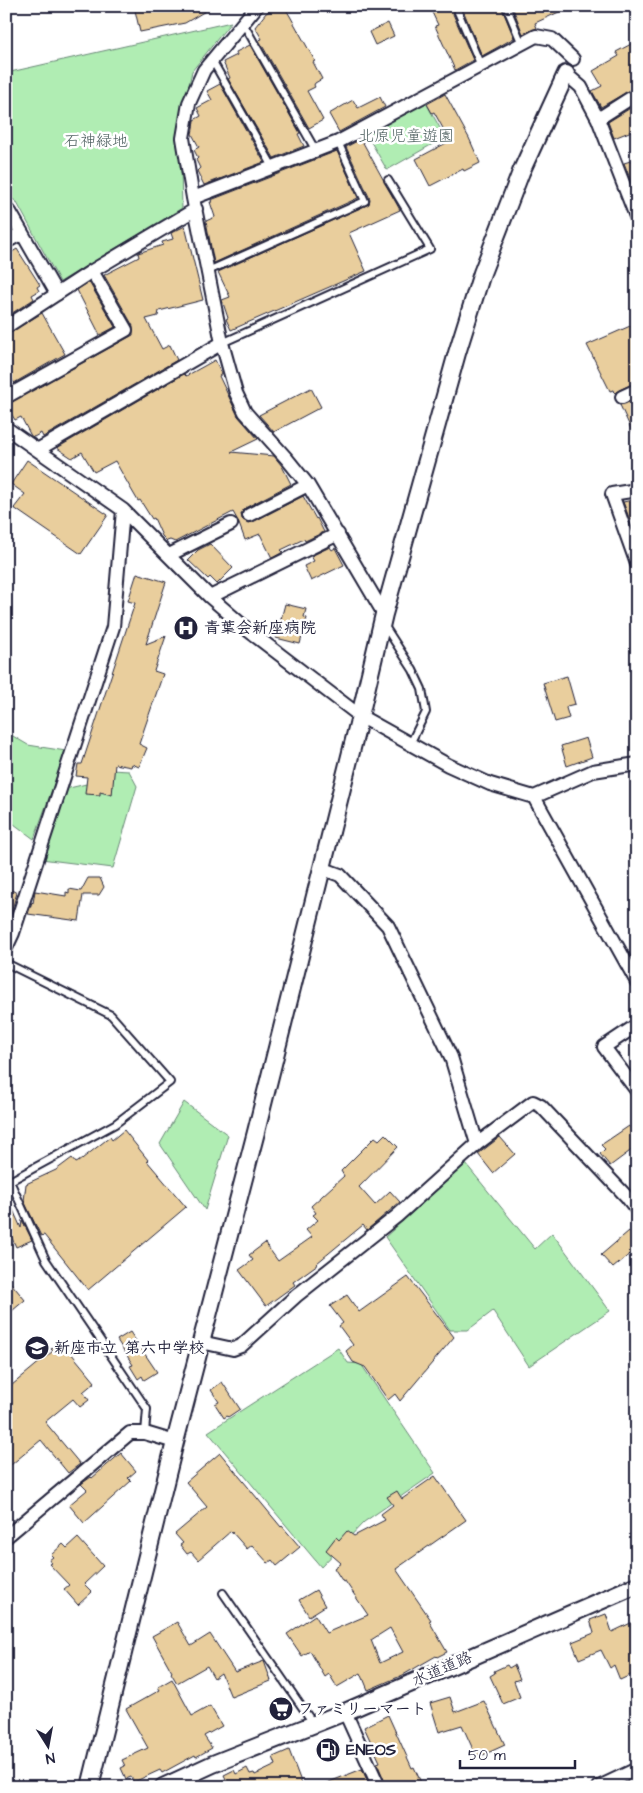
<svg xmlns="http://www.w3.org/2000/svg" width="643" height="1793" font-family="'Architects Daughter','Klee One',sans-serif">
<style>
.green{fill:#b0edb3;stroke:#698877}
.building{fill:#e9ce9d;stroke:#22223b;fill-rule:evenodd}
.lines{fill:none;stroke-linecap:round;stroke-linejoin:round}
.service-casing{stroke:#22223b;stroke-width:10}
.minor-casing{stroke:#22223b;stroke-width:16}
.tertiary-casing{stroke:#22223b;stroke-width:20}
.service{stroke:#fff;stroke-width:6}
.minor{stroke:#fff;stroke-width:12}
.tertiary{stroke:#fff;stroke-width:16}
.labels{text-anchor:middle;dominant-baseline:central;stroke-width:5;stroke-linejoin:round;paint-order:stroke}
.park-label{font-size:16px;fill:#4d5f5f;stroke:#fff}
.poi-label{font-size:16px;font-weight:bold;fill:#22223b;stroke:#fff;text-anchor:start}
.street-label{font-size:16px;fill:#22223b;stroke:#fff}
</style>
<rect width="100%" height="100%" fill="#fff"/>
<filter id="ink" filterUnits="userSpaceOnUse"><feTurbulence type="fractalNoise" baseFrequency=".02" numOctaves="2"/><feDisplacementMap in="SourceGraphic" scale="10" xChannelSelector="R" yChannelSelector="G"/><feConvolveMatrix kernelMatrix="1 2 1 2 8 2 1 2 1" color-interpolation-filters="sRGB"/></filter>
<g filter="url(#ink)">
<!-- green -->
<path class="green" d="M231 22 192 71 180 128 182 208 60 282 16 201 6 196V73Z
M425 101 445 137 387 170 367 135Z
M6 732 28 745 66 751 34 839 6 818Z
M111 770 129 771 137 786 113 868 41 859 65 789 99 781Z
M184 1102 228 1135 205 1210 160 1144Z
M466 1164 535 1249 552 1233 610 1311 529 1366 493 1311 468 1330H450L385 1237Z
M338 1348 348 1363 361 1364 435 1473 364 1522 321 1567 208 1432Z"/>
<!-- building -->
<path class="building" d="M134 6H214L185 23 140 32Z
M278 6H284L290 16 315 61 313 62 322 79 315 83 314 85 315 87 307 91 323 120 309 128 259 40 262 39 255 27 266 13Z
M429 6H501L514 38 482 56 463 10 459 7 456 8 453 14 473 60 455 70 435 26 438 25Z
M512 6H572L535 23 537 28 523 34Z
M388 23 394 36 375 45 369 32Z
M637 41V86L601 107 592 91 602 86 593 71 619 56 616 52Z
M250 45 300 133 298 134 304 146 274 158 228 79 230 78 223 62 237 55 236 52Z
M220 84 264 162 204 185 197 171 200 168 196 160 198 158 194 150 199 147 192 134 193 129 194 120 201 116 197 108 212 100 207 91Z
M445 94 469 138 480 163 464 171 463 169 430 186 416 159 450 141 434 112 432 113 427 104Z
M380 97 385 107 339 132 329 114 353 100 358 108Z
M637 104V129L614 138 608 122Z
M361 139 400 210 349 233 366 271 231 330 226 319 228 318 222 300 230 297 218 272 369 204 370 199 346 147Z
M337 151 358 198 214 263 206 221 215 217 210 202H212L211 200Z
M637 159V196L624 163Z
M185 226 203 300 159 311 158 316 146 319 162 349 170 345 177 360 43 437 41 433 34 437 31 436 21 417 15 420 6 405 133 335V326L104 275 139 257 138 253 163 245 162 242 173 239 171 233Z
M17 249 40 285 37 287 39 291 32 295 34 299 6 317V256Z
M89 282 115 327 100 335 77 290Z
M42 313 65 354 14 383 6 369V335Z
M637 323V382L619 390 615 393 614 390 610 391 587 345Z
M215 360 222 374 219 376 238 416 258 439 231 452 274 456 282 466 291 484 245 508 241 514 242 519 248 523 253 522 303 496 316 519 317 518 324 532 305 541 304 539 281 550 283 552 272 558 260 534 245 540 238 521 233 512 175 542 170 540 167 541 162 536 154 518 152 519 140 500 138 501 131 489 115 461 94 472 82 452 72 458 57 448 184 374 186 376Z
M311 388 321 407 285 426 274 432 259 415Z
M637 399V442L620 405Z
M27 460 108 515 81 554 14 508 25 494 11 484Z
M633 500 637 519 630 520 623 502Z
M210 544 233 568 217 584 210 577 208 579 188 560 198 550Z
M330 547 332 550 335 548 344 565 311 581 304 566 314 561 311 556Z
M137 573 166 582 146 644 166 636 154 671 163 674 139 744 147 748 139 767 132 764 131 767 115 764 112 795 100 792V795L85 794 87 777 76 776 78 764H82L135 603 128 601Z
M285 604 306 609 304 617 307 618 300 644 276 638Z
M567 676 575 704 567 706 566 708 569 718 555 722 543 683Z
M586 738 592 757 567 766 561 746Z
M88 878H100L104 887 99 895H83L79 921 28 914 32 902 33 903 35 891 66 896V892L69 893V889L81 891Z
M6 887 17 893 6 928Z
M637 1124V1146L610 1166 600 1154 605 1149 601 1145 629 1126 631 1129Z
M124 1130 148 1160 147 1161 186 1207 88 1290 44 1235 41 1236 24 1201 26 1184 56 1170 72 1158 76 1163 78 1162 110 1137 112 1140Z
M385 1134 398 1147 359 1187 375 1205 390 1191 400 1202 367 1230 363 1225 317 1263 318 1264 293 1282 295 1285 266 1306 239 1270 253 1260 249 1255 265 1243 278 1261 312 1237 306 1230 318 1220 313 1215 316 1213 311 1206 344 1176 341 1171 375 1137 379 1140Z
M500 1137 515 1154 493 1173 478 1154Z
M6 1194 21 1228 22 1220 32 1240 16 1247 6 1225Z
M629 1231 637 1240V1248L613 1268 601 1255Z
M6 1277 25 1300 6 1316Z
M408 1277 454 1337 400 1401 395 1394 388 1400 365 1367 353 1362 346 1351 353 1345 339 1326 343 1323 330 1306 347 1295 359 1312Z
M130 1332 157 1372 144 1380 142 1376 138 1379 130 1366 133 1365 117 1340Z
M61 1341 95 1382 83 1392 89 1400 80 1407 73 1399 45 1422 80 1464 68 1473 41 1440 6 1469V1390L53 1351 51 1349Z
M222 1382 240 1409 228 1417 227 1416 224 1418 215 1404 219 1402 211 1390Z
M121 1453 136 1471 128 1478 131 1481 84 1523 69 1505 87 1490 81 1484 91 1477 92 1478Z
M220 1453 281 1527 282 1526 300 1547 277 1566 272 1560 268 1563 252 1545 247 1549 231 1531 198 1560 191 1552 187 1554 180 1545 183 1543 175 1534 207 1507 186 1482Z
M435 1476 466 1520 396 1569 431 1620 429 1621 447 1652 437 1657 436 1656 403 1675 368 1690 361 1673 337 1687 329 1674 325 1677 310 1651 302 1656 287 1634 315 1615 326 1633 368 1615 345 1581 343 1582 334 1568 341 1563 326 1550 336 1537 339 1540 347 1531 354 1536 385 1520 381 1514 393 1505 387 1497 397 1491 402 1499ZM390 1628 403 1652 380 1663 371 1640Z
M78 1538 103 1566 84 1584 92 1592 78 1605 64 1589 69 1585 49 1564 51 1563 49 1560 53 1557 51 1555 63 1544 67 1548Z
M316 1590 325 1606 309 1616 299 1600Z
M606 1614 612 1632 637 1620V1672L620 1680 614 1665 610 1668 601 1650 579 1659 572 1642 594 1633 590 1620Z
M177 1622 191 1646 210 1634 235 1672 264 1661 271 1681 231 1697 221 1673 214 1678 207 1666 177 1683 171 1673 172 1672 152 1636Z
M507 1665 509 1668 514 1665 520 1679 514 1681 520 1697 503 1704 490 1676 495 1673 494 1671Z
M172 1679 192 1716 210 1706 222 1726 204 1736 212 1748 196 1757 195 1755 162 1773 160 1770 134 1782 131 1777 126 1779 121 1768 125 1766 122 1760 148 1748 126 1709 160 1690 158 1687Z
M450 1697 455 1712 484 1701 505 1745 483 1755 482 1753 476 1756 462 1725 439 1732 430 1703Z
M388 1715 412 1768 414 1767 423 1787H387L377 1763 380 1762 364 1727Z
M289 1750 303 1787H211L226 1779 224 1775 234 1770 236 1774 247 1768 250 1774 254 1773 255 1775 276 1765 273 1757Z
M362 1769 370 1787H319V1786Z"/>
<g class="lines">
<defs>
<path id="service" d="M506 6 522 44
M458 12 481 66
M243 23 316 151
M212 60 273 167
M208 271 365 201 338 142
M222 343 430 249 388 180
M384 625 413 670 422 689 426 712 410 744
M6 963 111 1015 170 1082 115 1124 10 1181 46 1260 147 1409 145 1433
M223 1593 313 1723"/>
<path id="minor" d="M257 6 204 70 189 103 183 138 193 198 222 343 236 393 245 412 287 459 308 485 384 614
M566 74 581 87 598 119 637 219
M598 119 637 94
M193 198 338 142 536 36 552 39 573 59
M10 212 57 294
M6 242 22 233
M6 327 92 271 196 209
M6 397 126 330 92 271
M622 397 637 390
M6 428 123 510 210 597 249 631 360 716 448 765 490 784 534 797 593 771 637 764
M39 449 222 343
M637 490 612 494 637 564
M249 515 308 485
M169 555 231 524
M210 597 338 534
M534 797 637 982
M321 868 340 875 388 926 451 1057 477 1144
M6 948 13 933 113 627 123 510
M637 1025 604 1047 637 1091
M201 1342 233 1349 241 1346 296 1296 397 1216 477 1144 533 1102 541 1106 627 1197 637 1210
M6 1537 130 1433H145L175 1442
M345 1712 379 1787
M599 1787 637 1769"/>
<path id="tertiary" d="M90 1787 175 1442 256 1132 360 716 384 614 457 353 482 273 521 172 566 74
M163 1787 213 1764 345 1712 637 1585"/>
</defs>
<!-- service casing -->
<use href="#service" class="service-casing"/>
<!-- minor casing -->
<use href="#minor" class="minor-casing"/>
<!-- tertiary casing -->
<use href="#tertiary" class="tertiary-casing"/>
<!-- service -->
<use href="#service" class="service"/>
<!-- minor -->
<use href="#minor" class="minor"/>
<!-- tertiary -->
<use href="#tertiary" class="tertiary"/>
</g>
</g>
<!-- icons -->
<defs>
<symbol id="hospital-disc" viewBox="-11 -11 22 22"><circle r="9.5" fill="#22223b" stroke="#fff"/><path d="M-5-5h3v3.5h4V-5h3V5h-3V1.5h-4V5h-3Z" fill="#fff"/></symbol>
<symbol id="school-disc" viewBox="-11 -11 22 22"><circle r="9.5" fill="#22223b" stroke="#fff"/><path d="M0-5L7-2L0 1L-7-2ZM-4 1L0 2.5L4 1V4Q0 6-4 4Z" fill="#fff"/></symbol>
<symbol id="supermarket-disc" viewBox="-11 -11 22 22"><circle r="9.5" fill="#22223b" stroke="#fff"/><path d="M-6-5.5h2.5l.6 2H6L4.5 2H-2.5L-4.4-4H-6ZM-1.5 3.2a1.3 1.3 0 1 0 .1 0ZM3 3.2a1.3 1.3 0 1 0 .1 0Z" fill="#fff"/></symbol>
<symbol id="fuel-disc" viewBox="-11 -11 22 22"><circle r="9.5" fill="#22223b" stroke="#fff"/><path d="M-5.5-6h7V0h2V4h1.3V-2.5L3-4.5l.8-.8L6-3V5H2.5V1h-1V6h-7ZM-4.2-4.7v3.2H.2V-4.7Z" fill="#fff"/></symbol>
</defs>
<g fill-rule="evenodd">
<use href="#hospital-disc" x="172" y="614" width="28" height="28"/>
<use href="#school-disc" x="23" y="1334" width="28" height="28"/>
<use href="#supermarket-disc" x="267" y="1695" width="28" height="28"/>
<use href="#fuel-disc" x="314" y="1736" width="28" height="28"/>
</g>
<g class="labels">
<!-- park labels -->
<g class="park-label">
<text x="406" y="136">北原児童遊園</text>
<text x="96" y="141">石神緑地</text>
</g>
<!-- poi labels -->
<g class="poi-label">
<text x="204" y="628">青葉会新座病院</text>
<text x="54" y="1348">新座市立 第六中学校</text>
<text x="298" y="1709">ファミリーマート</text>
<text x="346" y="1750">ENEOS</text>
</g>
<!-- street labels -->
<g class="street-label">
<text transform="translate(442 1669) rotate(-24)">水道道路</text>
</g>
</g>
<!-- margin -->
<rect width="643" height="1793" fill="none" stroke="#fff" stroke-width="25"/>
<rect x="12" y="12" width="618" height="1768" fill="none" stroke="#22223b" stroke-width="2" filter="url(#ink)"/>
<!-- north arrow -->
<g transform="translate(48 1746) rotate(169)" stroke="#ffffff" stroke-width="4" paint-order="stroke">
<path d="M0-4L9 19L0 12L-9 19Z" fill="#22223b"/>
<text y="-8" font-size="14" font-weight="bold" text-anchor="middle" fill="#22223b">N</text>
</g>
<!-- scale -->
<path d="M460 1760v8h115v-8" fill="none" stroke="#22223b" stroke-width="2.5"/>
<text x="468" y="1760" font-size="15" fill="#22223b" stroke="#ffffff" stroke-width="4" paint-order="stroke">50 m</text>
</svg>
